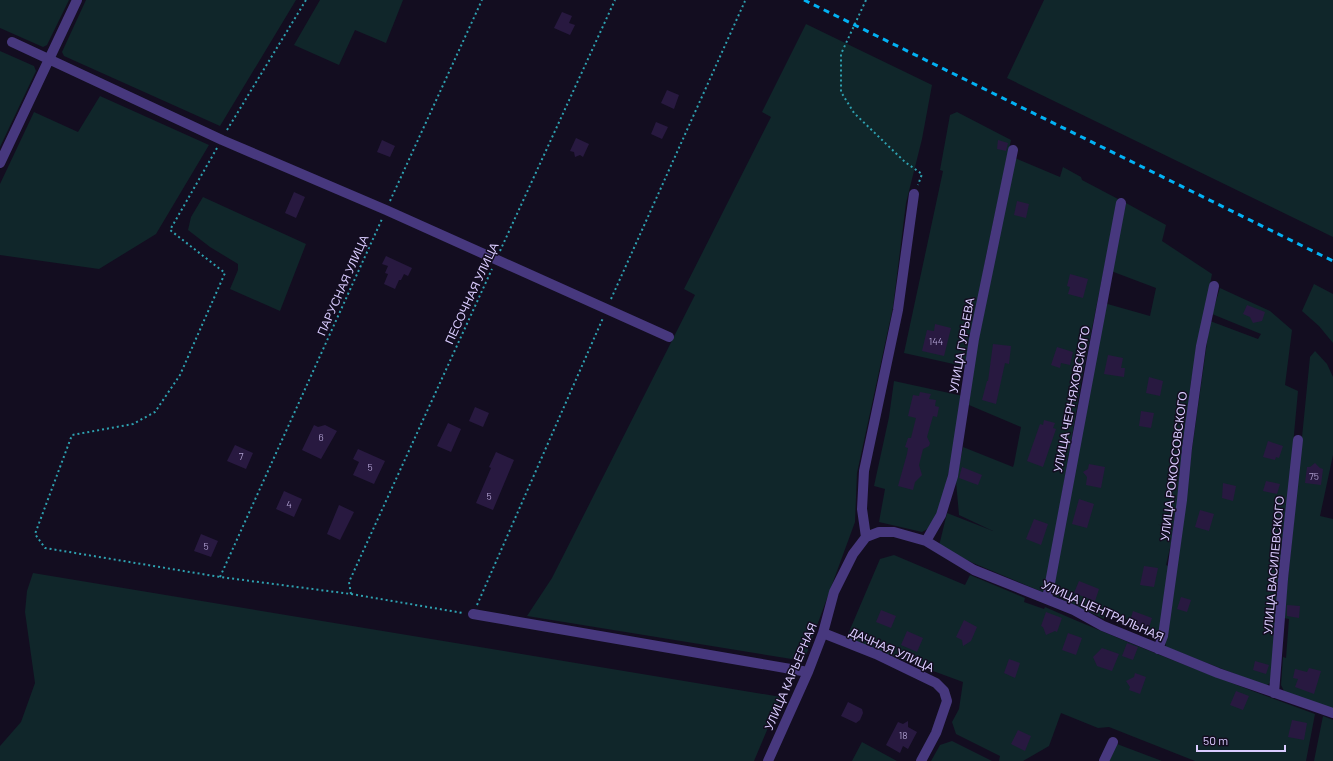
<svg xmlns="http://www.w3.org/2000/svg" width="1333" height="761" font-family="Barlow,sans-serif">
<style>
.green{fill:#10262a}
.building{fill:#281940}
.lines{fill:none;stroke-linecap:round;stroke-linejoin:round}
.path{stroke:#2ea1b0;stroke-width:2;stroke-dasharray:2 3;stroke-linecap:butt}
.minor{stroke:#47387e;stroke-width:10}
.rail{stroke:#02b2f4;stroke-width:3;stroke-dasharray:6 5;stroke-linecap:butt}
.labels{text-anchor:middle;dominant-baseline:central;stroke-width:3;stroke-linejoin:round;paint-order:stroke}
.number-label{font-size:10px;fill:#ae9fcf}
.street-label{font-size:12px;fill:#daccff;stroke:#130d20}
</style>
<rect width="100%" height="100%" fill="#130d20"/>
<!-- green -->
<path class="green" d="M0 0H69L47 45 43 47 0 28Z
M86 0H296L220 126 64 56 62 52Z
M320 0H403L386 43 355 30 339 65 294 45Z
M1044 0H1333V237L1007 78Z
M806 24 932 85 922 139 906 203 893 307 857 473 855 522 804 661 527 616 552 578 695 295 684 289 771 117 762 112Z
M0 51 34 66 36 71 0 147Z
M100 96 209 145 156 234 99 269 0 255V184L34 112 78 132Z
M957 112 1011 140 986 256 967 367 904 353 943 171 940 170 950 115Z
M1015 158 1060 177 1063 167 1081 177 1082 180 1118 199 1082 378 1045 593 973 563 939 546 947 513 993 531 959 515 956 481 963 447 1013 467 1014 464 1021 427 969 405 973 367Z
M203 197 306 244 280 311 230 289 238 270V264L210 247 188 230 191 217Z
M1126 203 1166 225 1162 241 1212 274 1191 382 1179 492 1173 530 1157 524 1174 531 1166 565 1170 567 1159 637 1106 608 1104 619 1053 595 1058 557 1104 303 1150 316 1156 288 1111 271Z
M1314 284 1333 294V343L1319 326 1302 311Z
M1220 288 1270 311 1292 330 1285 385 1298 391 1271 682 1266 686 1166 647 1165 641 1210 321 1258 339 1261 334 1212 314Z
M1315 351 1327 364 1333 377V455L1320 516 1333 519V709L1285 693 1281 685 1283 657 1286 658 1289 619 1284 618 1310 357Z
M894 381 963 396C956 440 948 484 933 526L922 532 879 522 885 489 874 486 889 417Z
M894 555 965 585 970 575 1025 598 1024 602 1044 609 1045 607C1134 646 1224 681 1315 714L1306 761H1195L1109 727 1098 728 1061 713 1049 746 1023 761H999L1000 756 956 734 952 722 959 709 963 682 846 639 880 559Z
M33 573 781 697 754 761H0V746L21 722 35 683 25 612 27 591Z
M1323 716 1333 720V761H1314Z
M952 741 992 761H931L940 745Z
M862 742 897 761H852Z
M1117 744 1162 761H1109Z"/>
<!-- building -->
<path class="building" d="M562 12 572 16 569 23 575 25 570 35 554 28Z
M667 90 679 95 674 109 661 103Z
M656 122 668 127 662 139 651 134Z
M576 138 589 144 583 157 580 155 575 157 574 152 570 151Z
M382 140 395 146 390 157 377 152Z
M998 140 1008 143 1006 151 997 149Z
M294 192 305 197 296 218 285 213Z
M1017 201 1029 204 1026 218 1014 215Z
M386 256 412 268 408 276 404 274 401 280H399L395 289 384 284 388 274 385 273 388 266 382 264Z
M1070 274 1088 279 1083 298 1068 294 1070 287 1067 286Z
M1247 305 1265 312 1262 321 1253 323 1250 317 1243 314Z
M935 324 951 328 944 356 922 351 927 330 934 331Z
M993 344 1011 346 1009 364 1005 363 996 404 982 400 987 381H988Z
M1057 347 1073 352 1070 365 1061 363 1060 368 1051 365Z
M1108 355 1123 358 1121 368H1125L1124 377 1104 374Z
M1149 377 1163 381 1160 396 1146 393Z
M920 392 931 394 929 399 936 400 935 406 939 407 937 417 933 416 927 437 930 443 929 446 923 449 919 465 922 475 915 482 913 490 898 486 907 454 908 448 905 447 908 438H911L916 418 908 416 913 395 919 396Z
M475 407 489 413 483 427 469 421Z
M1141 411 1154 413 1151 428 1139 426Z
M1044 420 1055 423 1053 428 1056 429 1043 467 1027 461 1040 424 1043 425Z
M448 423 461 429 451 452 437 446Z
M314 425 318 427 325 425 337 431 321 459 302 450Z
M1268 441 1283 446 1279 458 1276 457 1275 460 1263 457Z
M235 445 253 453 246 469 227 461Z
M358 449 385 461 374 484 353 475 359 462 353 459Z
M496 452 514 460 493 510 476 503 491 468 489 467Z
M1315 463 1320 468 1323 469 1321 485 1305 483 1307 467H1310Z
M1089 464 1105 467 1101 488 1086 485 1087 477 1083 472 1088 469Z
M962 467 982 475 978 485 959 478Z
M1266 481 1280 484 1277 494 1263 491Z
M1223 483 1236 486 1233 501 1222 498Z
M284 491 302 499 294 517 276 509Z
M1079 499 1094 504 1087 528 1072 524Z
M339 505 354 512 340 540 327 534Z
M1200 510 1214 514 1209 531 1195 527Z
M1034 519 1048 524 1041 545 1026 539Z
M201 534 218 541 211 557 194 551Z
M1144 566 1158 568 1154 587 1140 585Z
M1079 581 1099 589 1095 601 1074 593Z
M1181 597 1191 600 1187 612 1177 609Z
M1287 605 1300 606 1299 618 1287 616Z
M881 610 896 616 891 628 876 622Z
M1133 611 1152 618 1148 631 1129 624Z
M1046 612 1062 618 1057 632 1055 631 1046 635 1043 627 1041 626Z
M964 620 977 627 971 641 963 646 962 640 956 637Z
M907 631 923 638 917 652 901 645Z
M1068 633 1082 638 1076 655 1062 650Z
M1127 643 1138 647 1133 660 1122 656Z
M1102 648 1119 654 1112 671 1097 666 1093 657Z
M1009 659 1020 663 1015 678 1004 673Z
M1255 661 1269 665 1266 674 1253 670Z
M1309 668 1321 671 1314 694 1295 687 1298 679 1293 678 1295 669 1307 672Z
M1135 673 1146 677 1140 694 1129 690 1130 687 1126 681 1134 677Z
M1236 691 1249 696 1243 710 1230 705Z
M848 702 862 709 863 713 860 720 856 723 841 716Z
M1292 720 1307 723 1304 740 1288 737Z
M908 721V727L917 732 908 749 903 746 900 753 886 745 898 722 903 724Z
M1018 730 1031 736 1025 751 1011 744Z"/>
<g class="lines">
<!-- path -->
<path class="path" d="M866 0 841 54V92L854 113 905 162 922 174 918 185
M227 130 306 0
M217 148 170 230 225 273 180 375 155 412 133 424 72 435 35 534 45 548 220 577 351 594 463 613
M390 201 482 0
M500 251 615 0
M611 299 745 1
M220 577 382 219
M351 594 349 582 492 269
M477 605 603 318"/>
<!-- minor -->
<path class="minor" d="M12 42 222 140 386 210 669 337
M0 163 77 0
M866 537 879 532H894L926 541 974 570 1074 610 1103 626 1218 673 1333 713
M866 537 862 509 864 471 898 310 914 194
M926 541 941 515 953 476 974 339 1013 150
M1047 599 1121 203
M473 614 808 672
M823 633 876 654 936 683 944 691 947 701 936 733 921 761
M1158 649 1163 636 1182 500 1187 448 1201 346 1214 286
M1274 693 1283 579 1298 440
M768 761 808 672 823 633 834 592 853 554 866 537
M1104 761 1113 742"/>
<!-- rail -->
<path class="rail" d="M804 0 1333 261"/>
</g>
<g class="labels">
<!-- number labels -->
<g class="number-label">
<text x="936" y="341">144</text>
<text x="321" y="437">6</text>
<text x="241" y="456">7</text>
<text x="370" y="467">5</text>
<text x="1314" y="476">75</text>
<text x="489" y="496">5</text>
<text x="289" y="504">4</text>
<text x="206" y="546">5</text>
<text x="903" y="735">18</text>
</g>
<!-- street labels -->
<g class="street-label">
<text transform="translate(342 285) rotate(-66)">ПАРУСНАЯ УЛИЦА</text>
<text transform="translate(471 293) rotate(-65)">ПЕСОЧНАЯ УЛИЦА</text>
<text transform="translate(961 345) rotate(-80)">УЛИЦА ГУРЬЕВА</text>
<text transform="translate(1071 399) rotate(-79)">УЛИЦА ЧЕРНЯХОВСКОГО</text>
<text transform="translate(1173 466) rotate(-83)">УЛИЦА РОКОССОВСКОГО</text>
<text transform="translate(1273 565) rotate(-85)">УЛИЦА ВАСИЛЕВСКОГО</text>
<text transform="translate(1103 610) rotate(24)">УЛИЦА ЦЕНТРАЛЬНАЯ</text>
<text transform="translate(892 649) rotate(24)">ДАЧНАЯ УЛИЦА</text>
<text transform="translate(790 676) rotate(-67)">УЛИЦА КАРЬЕРНАЯ</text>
</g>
</g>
<!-- scale -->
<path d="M1197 745v6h88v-6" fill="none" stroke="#daccff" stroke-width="2"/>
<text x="1203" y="745" font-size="12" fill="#daccff" stroke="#130d20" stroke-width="3" paint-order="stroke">50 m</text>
</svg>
